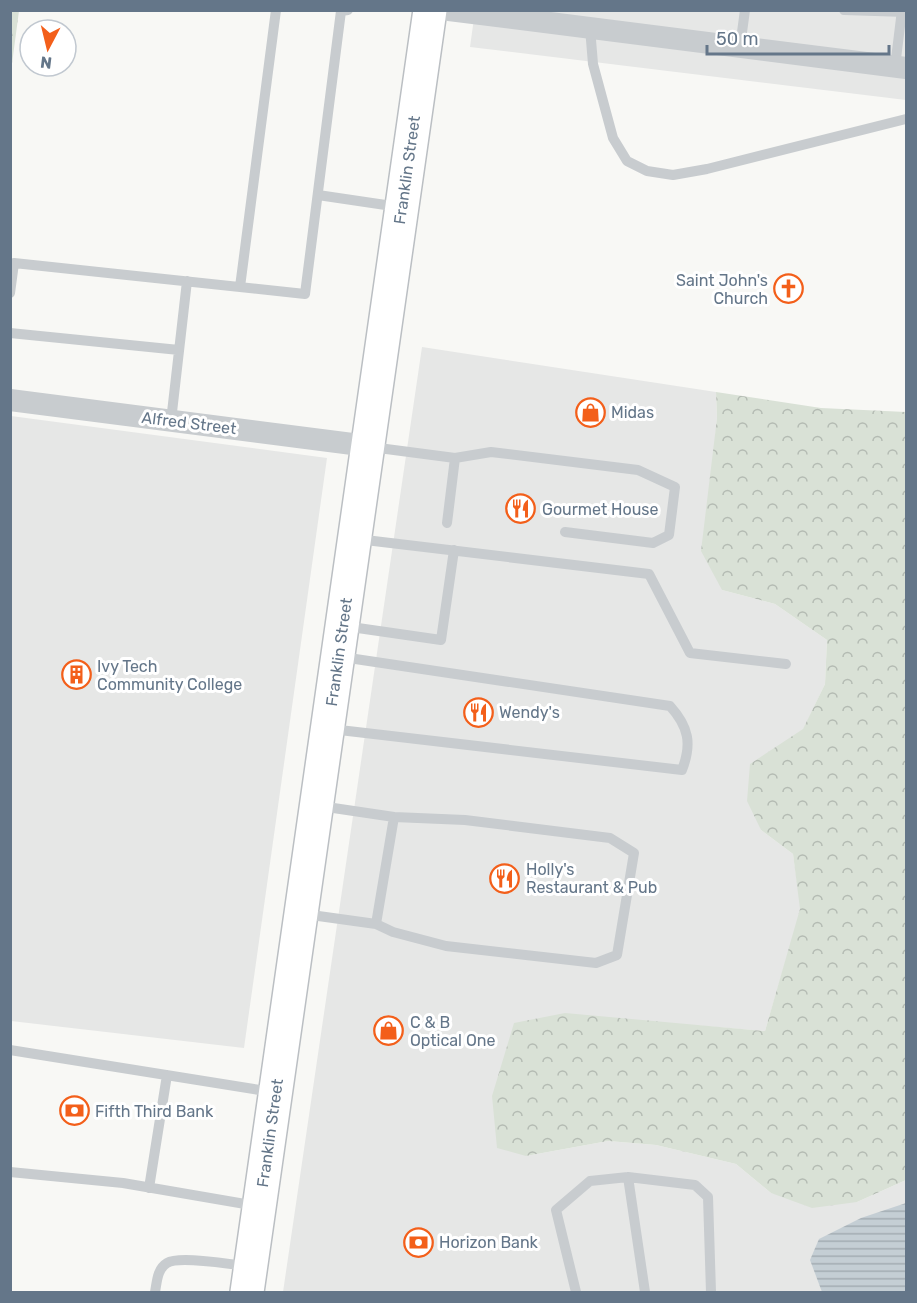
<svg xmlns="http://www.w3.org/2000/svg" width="917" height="1303" font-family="Rubik,sans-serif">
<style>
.built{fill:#e6e7e6}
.forest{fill:url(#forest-crowns)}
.water{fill:url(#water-rules)}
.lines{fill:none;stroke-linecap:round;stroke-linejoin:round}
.primary-casing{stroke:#bbbfc3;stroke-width:36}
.service{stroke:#c8cccf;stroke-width:10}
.minor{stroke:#c8cccf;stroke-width:22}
.primary{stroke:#fff;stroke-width:33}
.labels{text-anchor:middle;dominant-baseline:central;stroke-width:6;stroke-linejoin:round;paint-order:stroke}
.street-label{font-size:16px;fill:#647689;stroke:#fff}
.poi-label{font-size:16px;fill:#647689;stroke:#fff;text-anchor:start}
</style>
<defs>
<pattern id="forest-crowns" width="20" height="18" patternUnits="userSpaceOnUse" patternTransform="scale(1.5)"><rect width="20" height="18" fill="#d9e1d6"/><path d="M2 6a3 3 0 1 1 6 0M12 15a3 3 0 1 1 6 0" fill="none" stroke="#b4bbb3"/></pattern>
<pattern id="water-rules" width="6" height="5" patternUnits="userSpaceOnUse" patternTransform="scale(1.5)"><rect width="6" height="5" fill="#c4ced4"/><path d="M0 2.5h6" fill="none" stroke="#a3acb2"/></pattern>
</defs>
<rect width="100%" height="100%" fill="#f8f8f5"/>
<!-- built -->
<path class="built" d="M475 11H906V100L470 47Z
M422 347 716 392 717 418 712 476 722 590 775 604 827 640 825 684 803 730 750 765 761 830 793 854 801 909 765 1031 692 1025 526 1156 608 1141 656 1145 736 1164 771 1193 857 1202 906 1180V1292H283Z
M11 416 327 458 244 1048 11 1021Z"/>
<!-- forest -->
<path class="forest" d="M11 10 19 11 11 71 10 11Z
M716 392 821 408 906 412V1180L857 1202 812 1208 771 1193 736 1164 656 1145 608 1141 526 1156 497 1148 492 1096 514 1023 565 1013 765 1031 800 909 793 854 761 830 747 801 750 764 803 729 825 684 827 640 775 604 722 590 701 551 717 418Z"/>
<!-- water -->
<path class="water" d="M906 1203V1292H822L810 1260 819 1239 861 1218Z"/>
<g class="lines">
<defs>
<path id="primary" d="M247 1292 430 10"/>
</defs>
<!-- primary casing -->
<use href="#primary" class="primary-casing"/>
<!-- service -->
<path class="service" d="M844 10 906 12
M590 28 593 64 613 138 627 161 647 171 673 175 707 169 906 119
M740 47 745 10
M895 67 902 10
M318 195 399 207
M240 287 276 10
M10 293 14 263 305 294 341 11 348 10
M10 333 179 350
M171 421 187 281
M371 447 455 458 491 452 638 470 675 487 669 535 653 543 565 532
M447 523 455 458
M357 539 649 574 690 653 786 664
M344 626 441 640 454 550
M331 729 682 770C692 744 689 727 670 706L342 657
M304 914 376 924 393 932 446 946 596 963 617 955 634 853 610 838 465 820 394 817 320 806
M376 924 394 817
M10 1050 272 1092
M10 1172 123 1183 257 1206
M628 1177 645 1292
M149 1188 167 1075
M155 1292C157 1282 157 1269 167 1263 180 1255 231 1265 248 1266
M576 1292 556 1210 590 1181 628 1177 695 1185 708 1197 711 1292"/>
<!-- minor -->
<path class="minor" d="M449 10 906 68
M10 400 368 446"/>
<!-- primary -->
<use href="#primary" class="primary"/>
</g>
<!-- icons -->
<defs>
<symbol id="church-ring" viewBox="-11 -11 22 22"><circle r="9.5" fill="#fff" stroke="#f35f1a" stroke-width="1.5"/><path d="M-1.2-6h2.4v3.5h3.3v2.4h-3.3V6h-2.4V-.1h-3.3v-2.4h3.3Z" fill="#f35f1a"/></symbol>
<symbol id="shop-ring" viewBox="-11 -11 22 22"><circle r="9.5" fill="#fff" stroke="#f35f1a" stroke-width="1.5"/><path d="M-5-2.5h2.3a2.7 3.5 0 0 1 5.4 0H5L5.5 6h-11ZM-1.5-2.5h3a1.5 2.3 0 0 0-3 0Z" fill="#f35f1a"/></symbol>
<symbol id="restaurant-ring" viewBox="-11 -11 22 22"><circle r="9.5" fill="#fff" stroke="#f35f1a" stroke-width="1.5"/><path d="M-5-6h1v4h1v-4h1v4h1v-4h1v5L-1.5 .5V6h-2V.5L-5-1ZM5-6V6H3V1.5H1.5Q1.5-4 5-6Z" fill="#f35f1a"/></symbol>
<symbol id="building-ring" viewBox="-11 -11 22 22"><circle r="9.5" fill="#fff" stroke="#f35f1a" stroke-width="1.5"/><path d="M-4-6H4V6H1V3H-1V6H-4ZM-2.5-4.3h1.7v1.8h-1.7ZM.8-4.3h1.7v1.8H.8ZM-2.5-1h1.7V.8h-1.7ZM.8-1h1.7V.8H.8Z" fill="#f35f1a"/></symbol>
<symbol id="bank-ring" viewBox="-11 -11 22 22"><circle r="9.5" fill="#fff" stroke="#f35f1a" stroke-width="1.5"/><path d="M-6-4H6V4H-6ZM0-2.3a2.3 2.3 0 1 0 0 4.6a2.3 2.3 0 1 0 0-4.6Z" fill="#f35f1a"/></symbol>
</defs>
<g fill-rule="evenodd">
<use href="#church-ring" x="772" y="272" width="33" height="33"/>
<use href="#shop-ring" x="574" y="396" width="33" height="33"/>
<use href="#restaurant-ring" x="504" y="492" width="33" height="33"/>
<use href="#building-ring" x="60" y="658" width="33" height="33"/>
<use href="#restaurant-ring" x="462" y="696" width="33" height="33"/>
<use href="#restaurant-ring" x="488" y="862" width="33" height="33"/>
<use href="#shop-ring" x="372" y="1014" width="33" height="33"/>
<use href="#bank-ring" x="58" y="1094" width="33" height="33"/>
<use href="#bank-ring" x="402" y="1226" width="33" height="33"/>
</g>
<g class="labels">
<!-- street labels -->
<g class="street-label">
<text transform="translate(407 170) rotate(-82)">Franklin Street</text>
<text transform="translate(189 423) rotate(7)">Alfred Street</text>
<text transform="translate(339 652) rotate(-82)">Franklin Street</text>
<text transform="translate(270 1133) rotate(-82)">Franklin Street</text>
</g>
<!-- poi labels -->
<g class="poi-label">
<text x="768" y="280" text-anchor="end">Saint John's<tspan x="768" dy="18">Church</tspan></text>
<text x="611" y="412">Midas</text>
<text x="542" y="509">Gourmet House</text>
<text x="97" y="666">Ivy Tech<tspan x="97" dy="18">Community College</tspan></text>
<text x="499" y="712">Wendy's</text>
<text x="526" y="869">Holly's<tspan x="526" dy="18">Restaurant &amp; Pub</tspan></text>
<text x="410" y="1022">C &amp; B<tspan x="410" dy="18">Optical One</tspan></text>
<text x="95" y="1111">Fifth Third Bank</text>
<text x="439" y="1242">Horizon Bank</text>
</g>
</g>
<!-- border -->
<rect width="917" height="1303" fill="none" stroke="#647689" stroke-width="24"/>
<!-- north arrow -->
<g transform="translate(48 48) rotate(187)"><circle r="28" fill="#ffffff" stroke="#c1c8d0" stroke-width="1.5"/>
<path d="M0-4.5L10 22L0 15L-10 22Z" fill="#f35f1a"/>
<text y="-9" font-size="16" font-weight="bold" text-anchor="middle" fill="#647689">N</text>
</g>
<!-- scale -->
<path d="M707 45v9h182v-9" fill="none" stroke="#647689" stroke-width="3"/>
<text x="716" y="45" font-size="18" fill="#647689" stroke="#ffffff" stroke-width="4.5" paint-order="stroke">50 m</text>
</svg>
